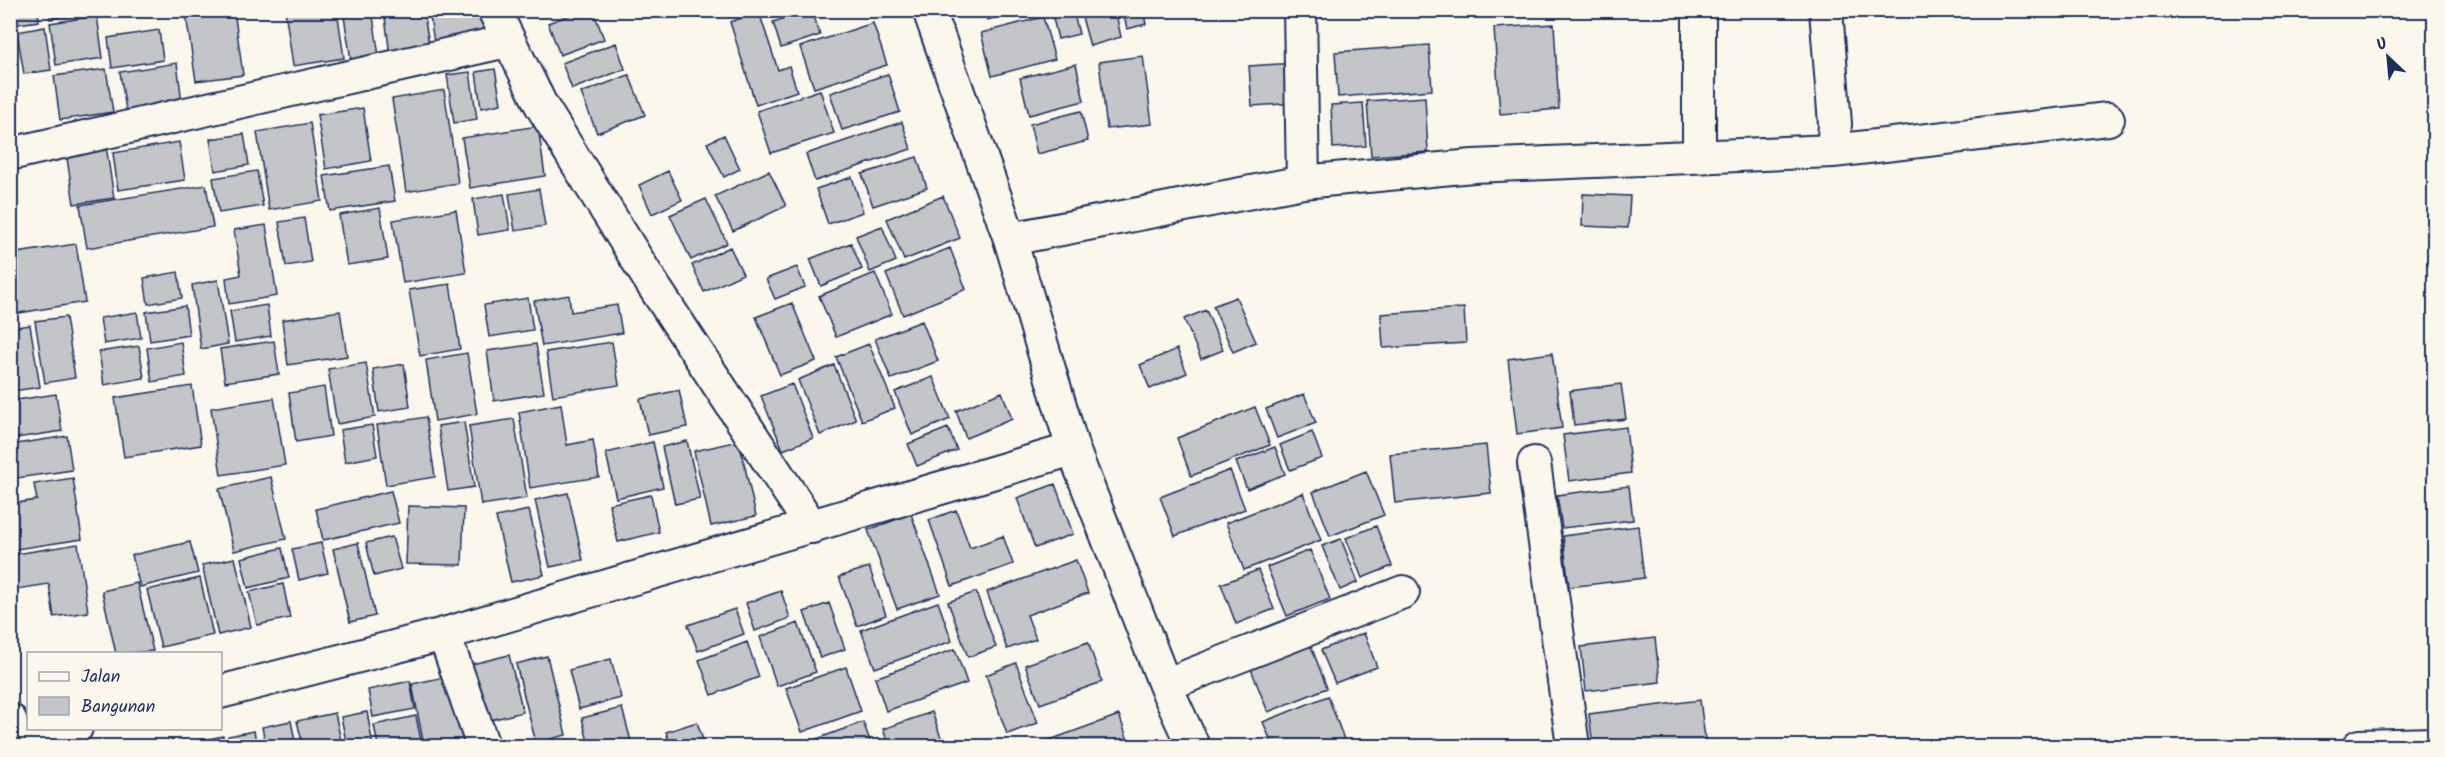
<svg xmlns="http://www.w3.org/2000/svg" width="2445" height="757" font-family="Kalam,sans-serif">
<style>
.building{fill:#c3c5c9;stroke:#1b2f5e;stroke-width:1.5}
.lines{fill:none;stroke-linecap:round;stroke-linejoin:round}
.minor-casing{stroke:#1b2f5e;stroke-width:36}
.tertiary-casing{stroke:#1b2f5e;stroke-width:38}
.minor{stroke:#fbf7ec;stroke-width:32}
.tertiary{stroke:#fbf7ec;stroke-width:33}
</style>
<rect width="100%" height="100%" fill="#fbf7ec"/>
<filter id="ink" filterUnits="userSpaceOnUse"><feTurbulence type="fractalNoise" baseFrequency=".0167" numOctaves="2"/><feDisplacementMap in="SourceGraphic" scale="12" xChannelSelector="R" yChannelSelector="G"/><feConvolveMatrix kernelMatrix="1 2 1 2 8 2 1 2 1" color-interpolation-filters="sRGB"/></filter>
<g filter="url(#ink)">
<!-- building -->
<path class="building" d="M10 10H38L39 21 10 25Z
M49 10H103V11L50 19Z
M116 10H164L117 18Z
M215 10H234L243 75 196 81 186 15Z
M285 10H337L344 58 293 66Z
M343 10H372L379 56 351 60Z
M423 10 431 55 391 62 385 17Z
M429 10H485L490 40 435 49Z
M583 10H593L604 39 560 55 548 23Z
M812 10 820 35 781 48 773 22Z
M985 10H1022L987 20Z
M1064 10H1073L1079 34 1058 39 1052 14Z
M1080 10H1115L1121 37 1090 46Z
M1123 10H1143L1146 24 1127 29Z
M759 12 778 70 789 66 797 91 756 105 730 22Z
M97 16 103 58 56 65 50 23Z
M1043 17 1055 59 992 76 981 33Z
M873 23 887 65 814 88 800 47Z
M1554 24 1559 109 1500 114 1494 28Z
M45 27 51 70 24 74 17 32Z
M159 30 163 60 112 68 108 38Z
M616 43 625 69 572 89 562 63Z
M1429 45 1432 90 1338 97 1335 52Z
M1143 56 1152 124 1107 129 1099 62Z
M177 63 182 102 126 110 120 72Z
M1296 63 1298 103 1252 106 1249 66Z
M1076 64 1084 101 1029 115 1020 78Z
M106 69 113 112 60 120 54 76Z
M495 69 501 104 481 108 476 72Z
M470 72 477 119 454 123 447 75Z
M888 74 900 112 842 130 830 93Z
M629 75 645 115 597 133 581 93Z
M444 90 458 183 406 192 392 99Z
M820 90 834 133 771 153 757 111Z
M1425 97 1428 152 1371 156 1367 101Z
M1363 103 1366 146 1333 148 1331 105Z
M363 108 371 161 326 169 317 115Z
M1081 111 1088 141 1037 154 1030 124Z
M902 122 911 149 815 181 806 154Z
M310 123 322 201 269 210 257 132Z
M538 126 545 176 470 188 462 138Z
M244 134 249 165 215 171 210 139Z
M724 135 740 169 724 177 707 143Z
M105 139 114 198 74 204 65 145Z
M179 142 185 180 118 190 113 153Z
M917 157 927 188 873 206 862 174Z
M389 166 395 201 330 211 324 176Z
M257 171 263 206 219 213 213 178Z
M668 171 682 200 652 214 639 185Z
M769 171 786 206 733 231 715 196Z
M852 177 863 212 828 224 816 189Z
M206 185 213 227 87 248 80 205Z
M539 189 545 226 515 231 509 194Z
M504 194 510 230 478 235 473 199Z
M1583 194 1630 196 1628 228 1582 226Z
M943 196 960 238 904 260 887 219Z
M706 199 727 243 691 260 670 215Z
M380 208 388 259 347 265 339 215Z
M10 210 16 246 10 247Z
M456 210 466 273 403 283 393 220Z
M304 218 311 262 286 266 279 222Z
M266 225 277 296 229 304 226 278 241 275 234 230Z
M882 226 896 261 870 272 856 236Z
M851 243 862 269 821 286 810 259Z
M76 244 85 302 13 314 10 254Z
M730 247 743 274 704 292 692 265Z
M950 248 966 289 903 315 886 274Z
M797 267 805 287 775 299 766 279Z
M178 272 182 298 148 304 144 278Z
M875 273 892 314 836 337 819 296Z
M218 280 228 344 201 349 192 285Z
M450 284 460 349 420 356 409 290Z
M569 295 571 312 617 305 622 333 542 346 534 301Z
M1236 297 1256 342 1233 352 1213 306Z
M528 298 533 330 489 337 484 305Z
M792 303 816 361 780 375 756 317Z
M267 305 271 336 235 342 230 311Z
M185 306 189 335 150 341 146 312Z
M1464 308 1466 343 1383 348 1381 314Z
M1206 310 1223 350 1201 359 1184 319Z
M340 311 347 356 288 365 282 320Z
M137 312 141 338 104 344 100 318Z
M66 317 75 378 45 383 35 321Z
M922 321 938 361 891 379 875 339Z
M30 325 40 387 13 391 10 328Z
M274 341 279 374 225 382 220 349Z
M181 342 186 376 152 382 147 348Z
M612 342 619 385 553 396 546 352Z
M536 344 544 393 494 401 487 351Z
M869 344 895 408 862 421 836 357Z
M139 346 144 378 104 385 99 352Z
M1177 349 1187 373 1150 389 1140 365Z
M467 353 477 414 435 421 426 360Z
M1552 353 1562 428 1517 434 1508 359Z
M366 363 375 417 337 424 328 369Z
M404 364 410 407 379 412 373 369Z
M834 365 856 420 820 435 798 380Z
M933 377 950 419 912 435 895 392Z
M792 384 813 438 783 450 761 396Z
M1621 384 1626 419 1574 425 1570 391Z
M192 386 201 445 124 457 115 398Z
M324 387 331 436 296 442 289 393Z
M679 390 687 427 648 435 640 399Z
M1002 392 1012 419 966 438 956 411Z
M56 394 62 431 10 439V401Z
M1304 394 1316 423 1277 438 1266 409Z
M274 398 285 465 221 475 211 408Z
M561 404 567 445 593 440 599 477 530 488 519 412Z
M1255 407 1270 445 1191 476 1177 438Z
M426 417 435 477 386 485 377 425Z
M514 419 527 498 481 505 469 426Z
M464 422 474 487 448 491 438 426Z
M372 425 377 456 345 462 340 430Z
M1626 427 1631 473 1569 481 1563 435Z
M948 428 957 450 917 466 908 444Z
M1312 432 1322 458 1290 470 1280 445Z
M67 436 72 470 10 479V445Z
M687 441 700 499 675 504 662 447Z
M739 441 756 516 711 526 694 451Z
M653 442 663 487 616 498 606 453Z
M1486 445 1491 493 1395 503 1390 454Z
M1275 447 1285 474 1247 489 1236 462Z
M1230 470 1245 509 1175 536 1160 497Z
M1366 471 1384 515 1330 536 1313 492Z
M271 477 286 539 234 551 219 489Z
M73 478 82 539 10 550V504L37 500 34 484Z
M1055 484 1073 534 1035 548 1017 498Z
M1629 486 1633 520 1562 528 1557 495Z
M391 491 399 523 323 540 316 509Z
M568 493 583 560 550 567 535 500Z
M1303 493 1321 540 1244 570 1226 523Z
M651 495 659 532 618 542 609 504Z
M408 506 464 508 462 565 406 564Z
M529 510 544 575 511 582 496 517Z
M956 510 970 548 1003 536 1013 564 952 586 929 520Z
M911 514 940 594 897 609 868 530Z
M1376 526 1392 566 1362 578 1346 538Z
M1638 526 1644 578 1569 587 1563 536Z
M392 537 401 569 374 576 366 543Z
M1341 539 1358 582 1340 590 1322 546Z
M190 542 198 573 140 587 132 555Z
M321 543 328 573 299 580 292 549Z
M358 543 375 616 350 622 333 549Z
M78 544 88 612 54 617 49 584 10 590V555Z
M282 548 289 578 248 588 241 558Z
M1310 550 1330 599 1287 616 1267 567Z
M235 558 251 627 218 635 202 565Z
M1076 560 1088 593 1027 615 1036 639 1007 649 987 592Z
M869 567 886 615 857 626 839 577Z
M1258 570 1274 609 1236 624 1221 584Z
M200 578 213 635 161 647 147 590Z
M137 583 153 651 116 654 102 591Z
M283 584 290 618 257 625 249 592Z
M781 591 790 618 755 631 746 603Z
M976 592 996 647 968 657 948 602Z
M938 602 952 641 875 668 861 630Z
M829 603 845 649 820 658 804 612Z
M735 609 744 634 698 651 688 625Z
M798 623 816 672 777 686 760 637Z
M1364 633 1377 667 1335 683 1321 650Z
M1655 638 1660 682 1586 691 1581 647Z
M747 642 759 677 712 695 699 660Z
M1088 642 1102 682 1040 704 1025 665Z
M1311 646 1327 688 1268 712 1251 669Z
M955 649 967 683 886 711 875 678Z
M509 655 523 712 482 722 468 665Z
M547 656 566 735 536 743 516 664Z
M611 659 621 698 579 709 569 670Z
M1016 663 1038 723 1007 734 986 675Z
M846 667 861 711 802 732 786 688Z
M454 675 469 746H424L412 684Z
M410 681 415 709 373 717 368 690Z
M1328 696 1346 745 1273 746 1263 722Z
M1700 700 1706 746H1593L1589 714Z
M622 708 631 741 608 746H589L582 718Z
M367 712 373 746H347L341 717Z
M932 712 944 746H889L883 729Z
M335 713 342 746H303L297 721Z
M1119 715 1130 746H1033Z
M416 716 422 746H378L374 725Z
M291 721 296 746H266L262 727Z
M697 722 705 746H671L666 732Z
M863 722 872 746H816L814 740Z
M254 731 257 746H230L228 736Z
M223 736 225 746H176Z"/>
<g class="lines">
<defs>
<path id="minor" d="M494 10 541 105 651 282 812 527
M929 10 1010 239 1073 449 1165 685 1193 746
M1833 151 2108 119
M10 154 507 41
M1699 156V10
M1303 182 1473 166 1833 151 1835 124 1826 10
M1010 239 1303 182 1300 10
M1534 463 1573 746
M444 634 483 746
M1165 685 1403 592
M220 692 444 634 1073 449
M15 744 76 728
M2359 746 2434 744"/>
<path id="tertiary" d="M10 721 15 746"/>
</defs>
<!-- minor casing -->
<use href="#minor" class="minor-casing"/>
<!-- tertiary casing -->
<use href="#tertiary" class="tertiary-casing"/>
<!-- minor -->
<use href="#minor" class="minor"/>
<!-- tertiary -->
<use href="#tertiary" class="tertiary"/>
</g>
</g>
<!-- margin -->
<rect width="2445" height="757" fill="none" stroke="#fbf7ec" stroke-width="36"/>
<rect x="18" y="18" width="2409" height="721" fill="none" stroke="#1b2f5e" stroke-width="2" filter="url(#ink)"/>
<!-- legend -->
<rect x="27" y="652" width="195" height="78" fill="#fbf7ec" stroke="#a1a7b3" stroke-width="1.5"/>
<rect x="39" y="672" width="30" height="9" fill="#fbf7ec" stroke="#a1a7b3" stroke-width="1.5"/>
<text x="81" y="682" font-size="18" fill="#1b2f5e">Jalan</text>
<rect x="39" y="697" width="30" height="18" fill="#c3c5c9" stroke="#a1a7b3" stroke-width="1.5"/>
<text x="81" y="712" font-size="18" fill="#1b2f5e">Bangunan</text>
<!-- north arrow -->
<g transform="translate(2388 57) rotate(334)" stroke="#fbf7ec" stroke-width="4.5" paint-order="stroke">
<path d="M0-4.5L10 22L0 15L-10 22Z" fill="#1b2f5e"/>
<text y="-9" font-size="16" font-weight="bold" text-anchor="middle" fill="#1b2f5e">U</text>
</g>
</svg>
